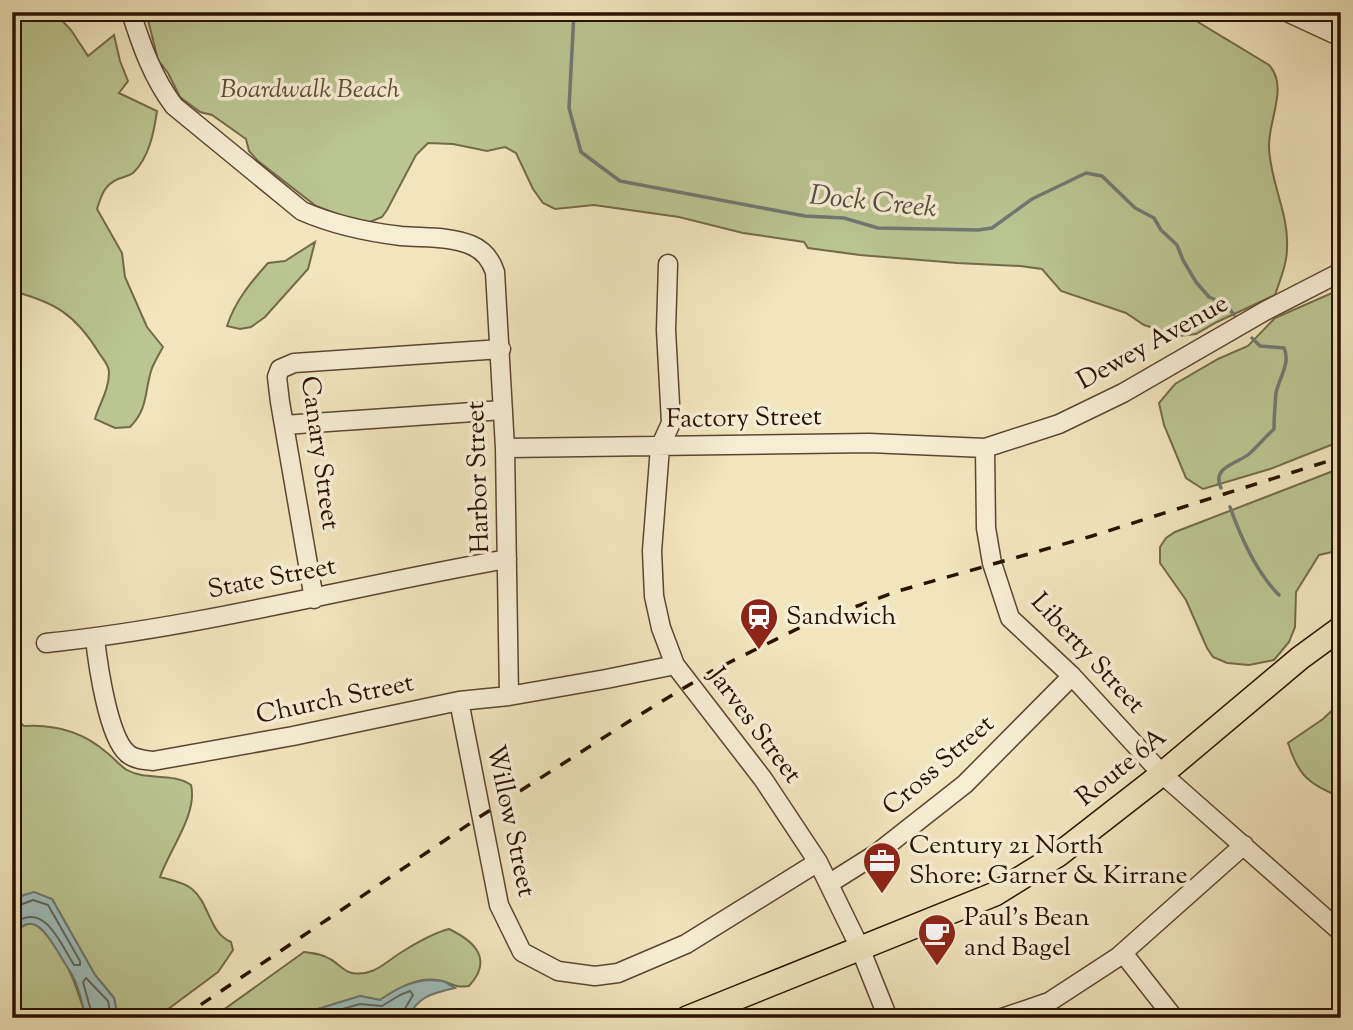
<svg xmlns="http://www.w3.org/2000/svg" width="1353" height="1030" font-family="'Sorts Mill Goudy',serif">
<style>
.green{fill:#bac591;stroke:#726b48;stroke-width:2}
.water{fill:#9ebdba;stroke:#707870;stroke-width:2}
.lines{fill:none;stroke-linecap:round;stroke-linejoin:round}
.shore{stroke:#64675d;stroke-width:2}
.stream{stroke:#707870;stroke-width:3.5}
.minor-casing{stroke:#5c462f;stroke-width:21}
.major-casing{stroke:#2a1100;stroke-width:26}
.minor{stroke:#f6eed4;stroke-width:18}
.major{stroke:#f1e5bd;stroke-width:23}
.rail{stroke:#2a1100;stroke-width:3.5;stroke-dasharray:12 12;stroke-linecap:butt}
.labels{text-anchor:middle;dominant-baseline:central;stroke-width:7;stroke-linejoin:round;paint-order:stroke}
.park-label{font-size:26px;font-style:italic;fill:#5c5033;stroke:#f6eed4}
.street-label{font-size:26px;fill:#2a1100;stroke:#f6eed4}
.poi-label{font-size:26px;fill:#2a1100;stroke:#f6eed4;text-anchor:start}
.water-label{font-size:28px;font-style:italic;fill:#534d41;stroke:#f6eed4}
</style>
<rect width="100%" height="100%" fill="#f1e5bd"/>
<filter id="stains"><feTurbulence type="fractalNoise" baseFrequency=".00286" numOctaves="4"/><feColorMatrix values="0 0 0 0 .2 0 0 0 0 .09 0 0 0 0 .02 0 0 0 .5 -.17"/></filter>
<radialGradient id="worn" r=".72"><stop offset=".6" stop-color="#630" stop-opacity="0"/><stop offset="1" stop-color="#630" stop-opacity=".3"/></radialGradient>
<!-- green -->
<path class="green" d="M12 12H54L71 30 88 56 114 35 120 61 128 81 119 93 157 111C154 132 149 158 133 173 129 176 123 177 118 179 104 185 101 196 97 209L122 253 125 277 147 327 163 347C159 354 155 361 152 368 144 391 149 408 130 427L115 428 95 419C100 402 109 390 109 372 109 365 103 359 99 353 76 315 55 302 12 291Z
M146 12H1189L1198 22 1269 65C1289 87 1268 120 1269 147 1270 182 1289 213 1287 248 1287 264 1280 280 1275 295L1217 322 1196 334 1179 336 1144 325 1126 313 1061 291 1042 269 1020 266 957 263 860 255 808 248 804 242 743 233 679 217 594 205 555 209 543 203 533 189 516 153 505 147 487 151 453 144 428 143 416 155 387 210 382 217 365 224 316 206 258 161 249 151 246 139 212 115 200 112 180 97 168 73 158 60Z
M315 242 308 269 265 317 251 327 240 329 227 326C235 301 251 282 268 263L285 261Z
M1341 289V441L1270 469 1203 489 1186 478 1164 425 1159 403 1175 384 1218 359 1248 346 1275 318Z
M1341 468V550L1319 555 1296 592 1295 627 1289 642 1274 660 1249 665 1227 663 1213 657 1207 648 1186 600 1160 563V547L1166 538 1175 532Z
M1341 702V797C1309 785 1298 775 1288 743L1323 719Z
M12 716 24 726C55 724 82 731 106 752 113 757 120 766 127 770 146 781 172 772 191 785 198 814 169 850 160 877 170 880 184 882 192 889 210 904 209 933 231 942L233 950 218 972 156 1018H118L114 998 95 975 52 899 24 895 12 903Z
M33 923C62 942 77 986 86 1018H12V939C18 929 22 924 33 923Z
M449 929C476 942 493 960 469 986 454 988 454 984 442 981 420 975 398 988 380 1000L360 996 289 1018H212L304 952C313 953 322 954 330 959 338 963 344 972 352 973 375 977 387 960 405 950 418 942 433 933 449 929Z"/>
<!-- water -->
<path class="water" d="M34 892 52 899 95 975 114 998 118 1018H86C83 1007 81 996 77 986 74 975 66 966 61 957 49 937 32 904 12 939V903L24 895Z
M428 980 443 981 455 988C431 994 420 995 407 1018H289L360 996 380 1000C396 989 409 982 428 980Z"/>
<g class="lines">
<!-- shore -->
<path class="shore" d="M12 908 33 900 48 905 80 961V965H74C60 943 44 899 12 925
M93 1018 83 982 86 978 108 1001 111 1018
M311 1018 360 1004 382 1006 400 995 410 991 413 995 403 1012 402 1018"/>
<!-- stream -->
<path class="stream" d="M574 12 569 108 581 152 620 181 805 216 844 218 878 228 978 230 992 228 1032 199 1086 173 1102 176 1135 208 1154 218 1161 230 1177 245 1183 260 1196 282 1209 297 1226 304 1234 315
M1221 488C1211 467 1237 464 1249 454 1258 446 1265 437 1274 429 1274 417 1275 405 1276 393 1279 378 1291 363 1284 348L1260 346 1252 338
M1230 507C1241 538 1256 572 1279 595"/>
<defs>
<path id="minor" d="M131 12C141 45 153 78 174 106L302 211C334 225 367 232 401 236 424 238 450 236 471 245 483 250 491 260 495 272L505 448 509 696
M1287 12 1341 37
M668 264 666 330 671 423 660 447 652 551 654 596 661 628 675 665 763 779 818 862 860 948 888 1018
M284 425 503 410
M505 448 869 443 985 448 1059 424 1123 393 1265 311 1341 272
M985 448 986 528 992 563 1010 618 1072 676 1162 774 1341 932
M314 599 280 402 277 377 280 369 294 363 501 349
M95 639C98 665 108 736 127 753 133 759 144 760 153 761L293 736 459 701 509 696 606 679 675 665
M46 643C202 627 353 586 507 559
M459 701 499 905 522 952 558 971 595 976 618 973 686 944 818 862
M830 883 876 854 965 784 1072 676
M1123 953 1174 1018
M1002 1018 1049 1002 1118 957 1244 845"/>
<path id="major" d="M687 1018 995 894 1058 855 1162 774 1300 658 1341 628"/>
</defs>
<!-- minor casing -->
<use href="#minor" class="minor-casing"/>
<!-- major casing -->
<use href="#major" class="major-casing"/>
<!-- minor -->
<use href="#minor" class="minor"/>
<!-- major -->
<use href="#major" class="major"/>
<!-- rail -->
<path class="rail" d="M181 1018 481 816 628 722 712 671 801 627 898 591 1092 536 1341 457"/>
</g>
<!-- icons -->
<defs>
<symbol id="station-pin" viewBox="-11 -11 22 30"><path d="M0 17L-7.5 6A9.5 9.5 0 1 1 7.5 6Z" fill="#8f2418" stroke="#f6eed4"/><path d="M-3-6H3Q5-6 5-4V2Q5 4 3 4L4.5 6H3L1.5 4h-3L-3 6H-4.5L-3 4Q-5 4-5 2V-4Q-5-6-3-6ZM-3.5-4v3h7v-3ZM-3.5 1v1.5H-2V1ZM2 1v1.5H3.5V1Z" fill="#fff"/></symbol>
<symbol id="office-pin" viewBox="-11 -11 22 30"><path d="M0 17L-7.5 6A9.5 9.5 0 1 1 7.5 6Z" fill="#8f2418" stroke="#f6eed4"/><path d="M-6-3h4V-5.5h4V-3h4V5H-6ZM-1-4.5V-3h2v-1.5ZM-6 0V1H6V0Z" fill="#fff"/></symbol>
<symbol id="cafe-pin" viewBox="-11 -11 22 30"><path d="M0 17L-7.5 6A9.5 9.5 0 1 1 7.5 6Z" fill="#8f2418" stroke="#f6eed4"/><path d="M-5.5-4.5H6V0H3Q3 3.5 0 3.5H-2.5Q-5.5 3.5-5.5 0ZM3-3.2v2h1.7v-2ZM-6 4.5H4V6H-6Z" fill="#fff"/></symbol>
</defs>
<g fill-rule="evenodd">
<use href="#station-pin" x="737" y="595" width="44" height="60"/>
<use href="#office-pin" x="860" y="839" width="44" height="60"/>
<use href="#cafe-pin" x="915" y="911" width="44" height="60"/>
</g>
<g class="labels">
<!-- park labels -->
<g class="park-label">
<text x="310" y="90">Boardwalk Beach</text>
</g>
<!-- street labels -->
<g class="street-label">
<text transform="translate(1153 343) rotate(-29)">Dewey Avenue</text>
<text transform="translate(744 419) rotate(-1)">Factory Street</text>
<text transform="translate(319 453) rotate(82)">Canary Street</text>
<text transform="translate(479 477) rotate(-92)">Harbor Street</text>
<text transform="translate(272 579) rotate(-11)">State Street</text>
<text transform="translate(1087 654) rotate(47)">Liberty Street</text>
<text transform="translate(335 700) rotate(-12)">Church Street</text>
<text transform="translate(754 726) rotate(53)">Jarves Street</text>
<text transform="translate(939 766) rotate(-41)">Cross Street</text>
<text transform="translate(1122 768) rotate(-39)">Route 6A</text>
<text transform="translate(510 821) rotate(78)">Willow Street</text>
</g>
<!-- poi labels -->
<g class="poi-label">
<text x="786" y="617">Sandwich</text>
<text x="909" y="846">Century 21 North<tspan x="909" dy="30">Shore: Garner &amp; Kirrane</tspan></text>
<text x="964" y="918">Paul's Bean<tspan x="964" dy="30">and Bagel</tspan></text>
</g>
<!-- water labels -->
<g class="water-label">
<text transform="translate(873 203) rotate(6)">Dock Creek</text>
</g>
</g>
<!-- margin -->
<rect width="1353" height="1030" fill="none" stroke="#f1e5bd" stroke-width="42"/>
<rect x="14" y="14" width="1325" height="1002" fill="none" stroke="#2a1100" stroke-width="3.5"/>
<rect x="21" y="21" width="1311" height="988" fill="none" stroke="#2a1100" stroke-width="2"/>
<rect width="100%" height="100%" filter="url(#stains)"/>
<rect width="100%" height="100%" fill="url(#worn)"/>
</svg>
